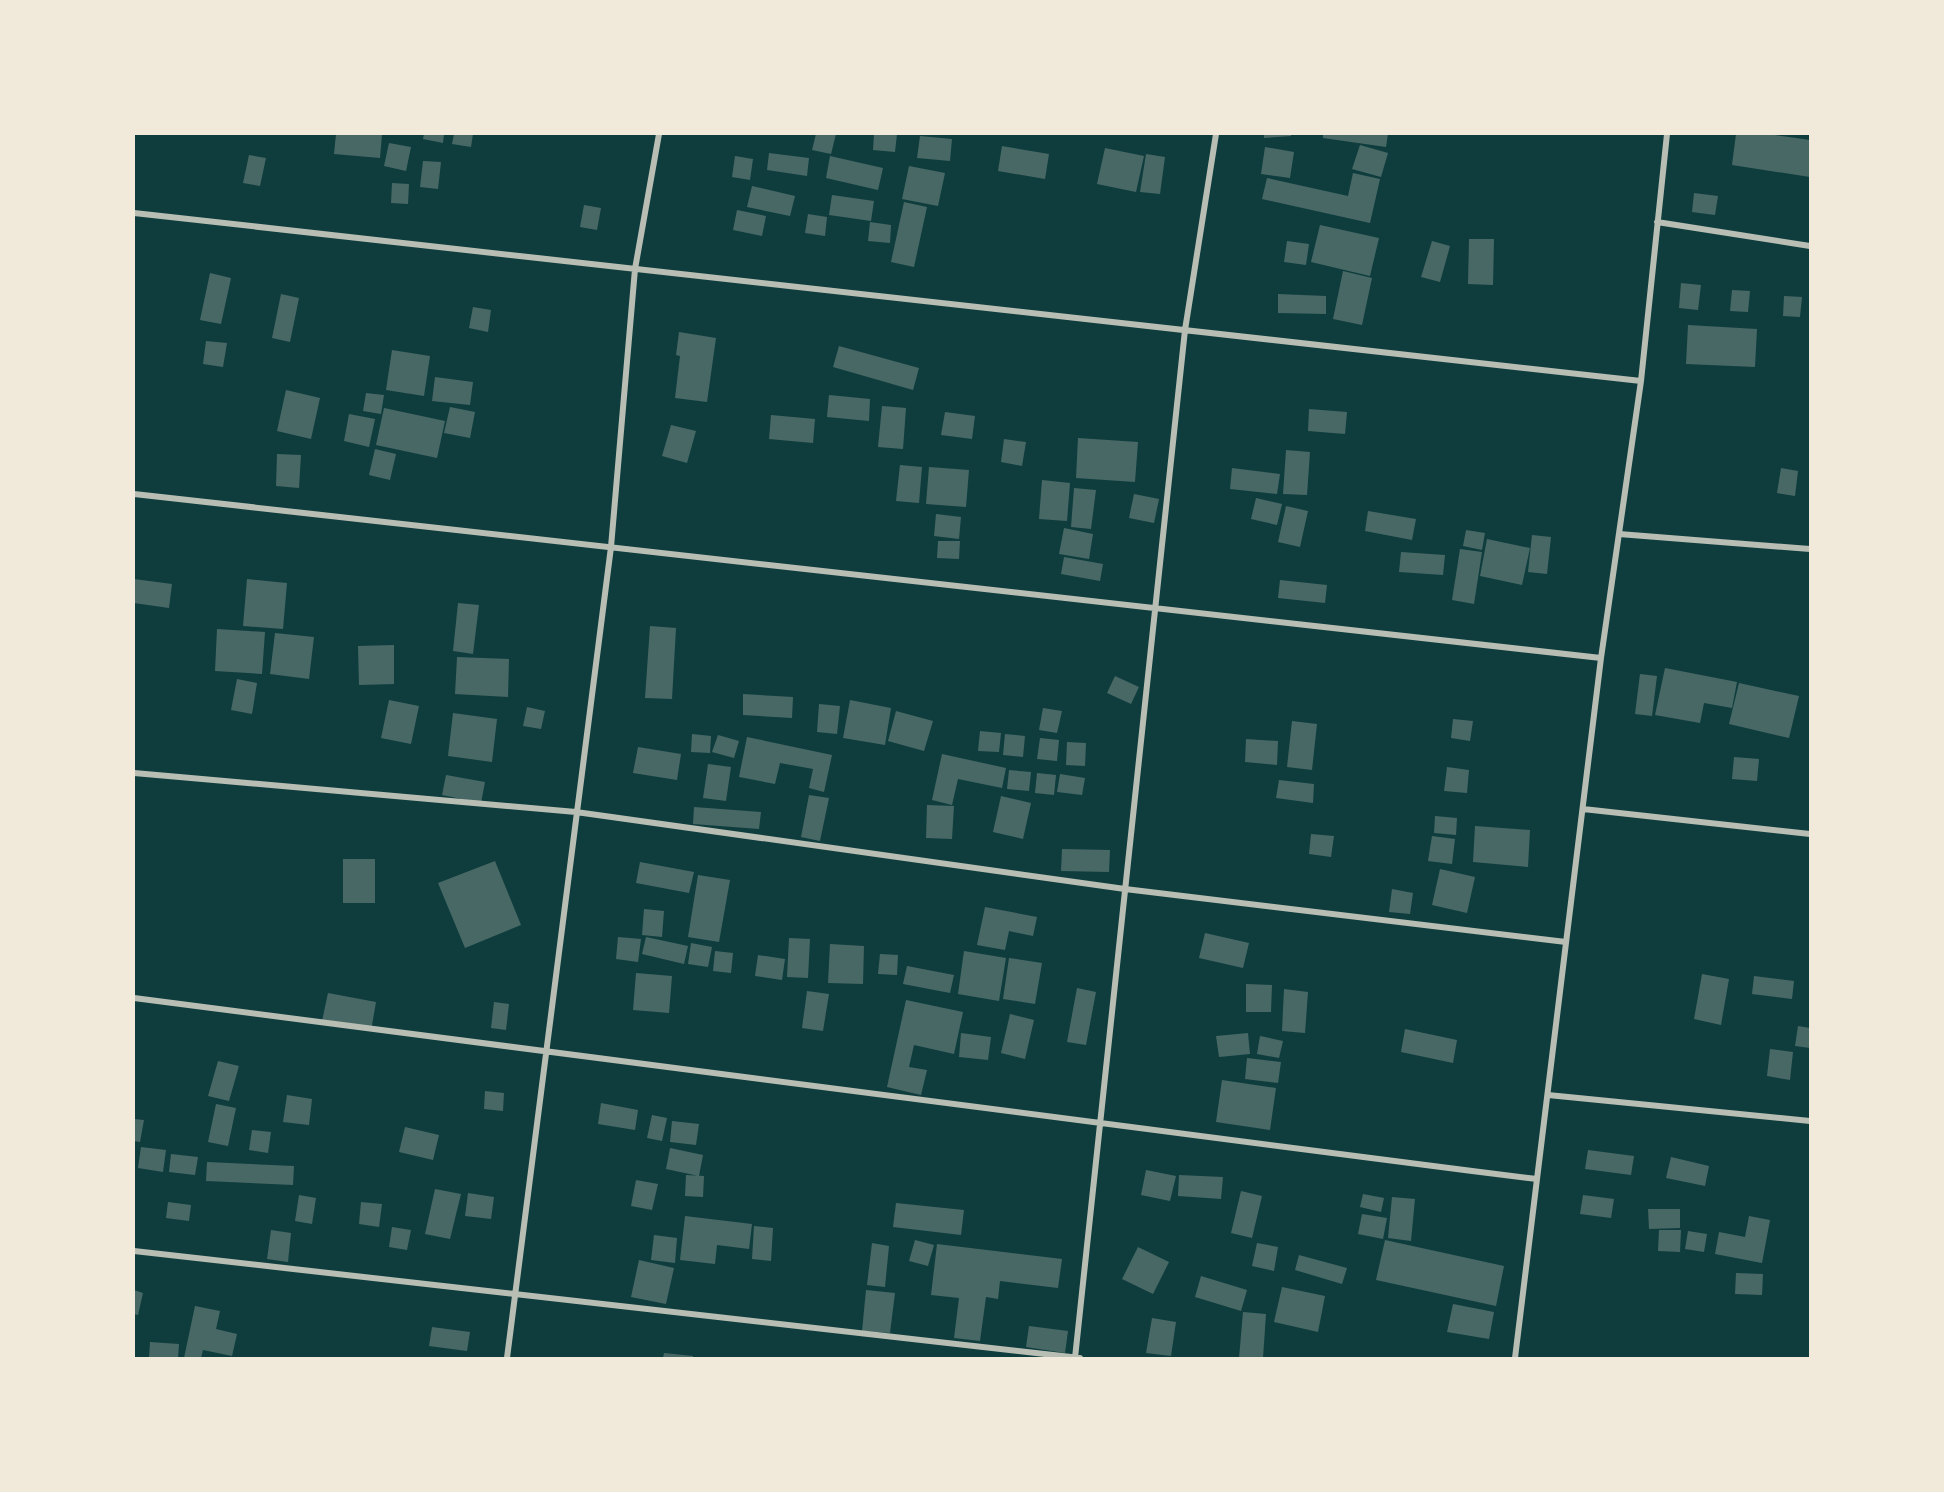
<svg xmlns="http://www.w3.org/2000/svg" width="1944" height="1492" font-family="'Roboto Serif',serif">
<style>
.building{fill:#486865}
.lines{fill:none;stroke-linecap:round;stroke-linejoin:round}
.minor{stroke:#b8beb3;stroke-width:6}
</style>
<rect width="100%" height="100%" fill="#0f3d3e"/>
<!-- building -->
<path class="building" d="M336 134H382L380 158 334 154Z
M424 134H444L443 143 423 139Z
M454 134H473L471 147 452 144Z
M816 134H836L831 154 812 150Z
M874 134H897L895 152 873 150Z
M1264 134H1291V136L1264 138Z
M1323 134H1388L1386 147 1323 138Z
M1736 134H1767L1810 140V177L1732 165Z
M920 136 952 139 950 161 917 158Z
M389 143 411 147 406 171 384 166Z
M1360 145 1388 153 1381 177 1352 169Z
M1002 146 1049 154 1045 179 998 171Z
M1265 147 1294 152 1290 178 1261 174Z
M1105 148 1144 156 1136 192 1097 184Z
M769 153 809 158 807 176 767 170Z
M1146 154 1165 157 1160 194 1140 192Z
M249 155 266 158 260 186 243 183Z
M735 156 753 159 750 180 732 177Z
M830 156 883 168 878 190 826 178Z
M423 161 441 162 438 189 420 187Z
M909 166 945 173 938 206 902 199Z
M1353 173 1380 179 1370 223 1262 199 1267 178 1348 196Z
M392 183 409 184 408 204 391 203Z
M752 186 795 196 790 216 747 207Z
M1694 193 1718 196 1715 215 1692 212Z
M832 195 874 201 871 221 829 215Z
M904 202 927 207 914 267 891 262Z
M584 205 601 208 597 230 580 227Z
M737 210 766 216 762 236 733 230Z
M808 214 827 217 825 236 805 233Z
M870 222 891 225 890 243 868 241Z
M1320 225 1379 238 1370 276 1311 262Z
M1469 239H1494L1493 285 1468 284Z
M1287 241 1309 244 1306 265 1284 262Z
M1432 241 1450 246 1440 282 1421 277Z
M1343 271 1372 278 1362 325 1333 319Z
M210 273 231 278 221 324 200 320Z
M1681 283 1701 285 1698 310 1679 308Z
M1732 290 1750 291 1748 312 1730 311Z
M281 294 299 298 290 342 272 338Z
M1278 294 1326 296V314L1278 313Z
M1784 296 1802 297 1800 317 1783 316Z
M473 307 491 310 488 332 469 328Z
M1688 325 1757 329 1755 367 1686 364Z
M679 332 716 338 707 402 675 398 680 356 676 355Z
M206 341 227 343 223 367 203 364Z
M839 346 919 368 913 390 833 367Z
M392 350 430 356 424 396 386 390Z
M435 377 473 382 470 405 432 401Z
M286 390 320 398 311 439 277 431Z
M366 393 384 395 381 414 363 411Z
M829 395 870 399 869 421 827 417Z
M882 406 906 408 903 449 878 447Z
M450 407 475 412 470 438 444 433Z
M384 408 445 421 437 458 376 445Z
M1309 409 1347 412 1345 434 1308 431Z
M945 412 975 416 972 439 941 435Z
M349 414 375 419 369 447 344 441Z
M771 415 815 419 813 443 769 439Z
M671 425 696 431 687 463 662 456Z
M1078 438 1138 442 1135 482 1076 478Z
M1004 439 1026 442 1022 466 1001 462Z
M375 449 396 454 390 480 369 475Z
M1286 450 1310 452 1307 495 1283 494Z
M277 454 301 455 299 488 276 486Z
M900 465 922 467 919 503 896 501Z
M929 467 969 470 966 507 926 504Z
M1232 468 1280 474 1277 494 1230 489Z
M1781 468 1798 471 1795 496 1777 493Z
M1042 480 1070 483 1067 521 1039 519Z
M1074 488 1096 490 1091 529 1071 527Z
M1134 494 1159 499 1154 523 1129 518Z
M1256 498 1282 504 1277 525 1251 519Z
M1286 506 1308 511 1300 547 1278 542Z
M1368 511 1416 519 1412 540 1365 531Z
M936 514 961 517 959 539 934 536Z
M1064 528 1093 534 1089 559 1059 554Z
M1466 530 1485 533 1482 550 1463 546Z
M1532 535 1551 537 1547 574 1528 572Z
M1487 539 1530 548 1522 585 1480 576Z
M938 541H960L959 559 937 558Z
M1460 549 1482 552 1474 604 1452 600Z
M1401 552 1445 555 1443 575 1399 572Z
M1064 557 1103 564 1100 581 1061 574Z
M134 579 172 584 169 608 134 603Z
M247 579 287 583 283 629 243 626Z
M1280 580 1327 585 1325 603 1278 598Z
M458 603 479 605 473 654 453 651Z
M650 626 676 628 672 699 645 698Z
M217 629 265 632 262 674 215 671Z
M275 633 314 637 309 679 270 674Z
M394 645V684L359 685 358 646Z
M457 657 509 659 508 697 455 694Z
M1665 668 1737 682 1732 708 1704 703 1700 723 1655 715Z
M1640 674 1657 676 1652 716 1635 714Z
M1115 676 1139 687 1131 704 1107 693Z
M237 679 257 683 252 714 231 710Z
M1739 683 1799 696 1789 738 1729 724Z
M743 694 793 697 792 718 743 715Z
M389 700 419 706 411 744 381 738Z
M850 700 891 708 885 745 843 738Z
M819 704 840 706 837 734 817 732Z
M527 707 545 711 541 729 523 726Z
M1043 708 1062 711 1057 733 1039 730Z
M896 711 933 721 924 751 888 741Z
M453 713 497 719 492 762 448 756Z
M1453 719 1473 721 1470 741 1451 738Z
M1292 721 1317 724 1312 770 1287 767Z
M980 731 1001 733 999 752 978 751Z
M692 734 711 736 710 753 691 752Z
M1005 734 1025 736 1023 757 1003 755Z
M718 735 739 741 734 758 712 752Z
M747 737 832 755 824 792 809 788 813 769 780 763 775 784 739 777Z
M1040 738 1059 740 1057 761 1037 759Z
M1246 739 1278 741 1277 765 1245 762Z
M1067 742 1086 743 1085 766 1066 765Z
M638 747 681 754 677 780 633 773Z
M942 754 1006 768 1002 788 958 779 952 805 932 800Z
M1734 757 1759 759 1757 781 1732 779Z
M708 764 731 767 726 801 703 798Z
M1447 767 1469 770 1467 793 1444 791Z
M1009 770 1031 772 1029 791 1007 789Z
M1037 773 1056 775 1054 795 1035 793Z
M1060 774 1085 778 1082 795 1057 792Z
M446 775 485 782 481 803 442 795Z
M1279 780 1314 784 1313 803 1276 798Z
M809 795 829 798 820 841 801 837Z
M1001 796 1031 803 1023 839 993 832Z
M927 805 954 806 952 839 926 838Z
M694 807 761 812 759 829 693 824Z
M1435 816 1457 818 1456 835 1434 833Z
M1475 826 1530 830 1528 867 1473 862Z
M1311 834 1334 836 1331 857 1309 854Z
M1432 836 1455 839 1452 864 1428 861Z
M1062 849 1110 850 1109 872 1061 871Z
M343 859H375V903H343Z
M495 861 521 925 465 948 438 883Z
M640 862 694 872 689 893 636 883Z
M1440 869 1475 877 1467 913 1432 905Z
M698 875 730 880 719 942 688 937Z
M1392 889 1413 893 1410 914 1389 912Z
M985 907 1037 917 1033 936 1009 931 1005 950 977 945Z
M644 909 664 911 662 937 642 935Z
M1205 933 1249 943 1243 968 1199 958Z
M618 937 641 939 638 962 616 959Z
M646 937 688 946 684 964 642 954Z
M789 938 810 939 808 978 787 977Z
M691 943 712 947 708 967 688 964Z
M830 944 864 946 863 984 828 983Z
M715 951 733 953 731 973 713 971Z
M964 951 1006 958 999 1001 958 994Z
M880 954 898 955 897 975 878 974Z
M758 955 785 959 782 980 755 976Z
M1009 958 1042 963 1035 1004 1003 999Z
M907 966 954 975 950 993 903 984Z
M636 973 672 976 669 1013 633 1010Z
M1702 974 1729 979 1721 1025 1694 1019Z
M1754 976 1794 981 1792 999 1752 994Z
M1246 984 1272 985 1271 1012H1246Z
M1077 988 1096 992 1086 1045 1067 1042Z
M1284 989 1308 992 1305 1033 1282 1031Z
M807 991 829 994 823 1031 802 1028Z
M328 993 376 1002 371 1031 322 1021Z
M906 1000 963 1012 954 1054 914 1045 909 1067 927 1070 921 1095 887 1087Z
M494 1002 509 1004 506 1030 491 1028Z
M1010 1014 1034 1020 1025 1059 1001 1053Z
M1798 1026 1810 1028V1048L1795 1046Z
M1405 1029 1457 1040 1453 1063 1401 1052Z
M961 1033 991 1037 988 1060 959 1057Z
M1248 1033 1250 1054 1219 1057 1216 1036Z
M1260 1036 1283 1041 1279 1058 1257 1054Z
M1770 1049 1793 1052 1790 1080 1767 1076Z
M1247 1058 1281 1062 1278 1083 1245 1079Z
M218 1061 239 1066 229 1101 208 1096Z
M1222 1080 1276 1088 1270 1130 1216 1122Z
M485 1091 504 1093 503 1111 484 1109Z
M287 1095 312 1099 309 1125 283 1122Z
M601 1103 638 1110 635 1130 598 1124Z
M216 1104 236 1108 228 1146 208 1142Z
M652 1115 667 1118 662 1141 647 1138Z
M134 1119 144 1120 140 1142 134 1141Z
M672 1121 699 1124 696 1145 670 1142Z
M405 1127 439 1135 433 1160 399 1152Z
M252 1130 271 1132 268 1153 249 1150Z
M141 1147 166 1150 163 1172 138 1168Z
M670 1148 703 1155 699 1176 666 1169Z
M1588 1150 1634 1156 1631 1175 1585 1169Z
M171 1154 198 1157 195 1175 169 1172Z
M1671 1157 1709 1166 1705 1186 1666 1178Z
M207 1162 294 1166 293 1185 206 1181Z
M1146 1170 1176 1176 1170 1201 1141 1195Z
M686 1175 704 1176 703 1197 685 1196Z
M1179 1175 1223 1177 1221 1199 1178 1196Z
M636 1180 658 1184 652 1210 631 1206Z
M435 1189 461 1194 450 1239 425 1234Z
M1241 1191 1262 1196 1252 1238 1231 1233Z
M468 1193 494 1197 491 1219 465 1216Z
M1363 1194 1384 1198 1381 1212 1360 1207Z
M299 1195 316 1198 312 1224 295 1221Z
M1583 1195 1614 1199 1611 1218 1580 1214Z
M1392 1197 1415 1199 1411 1241 1388 1238Z
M168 1202 191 1205 189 1221 166 1218Z
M361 1202 382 1204 379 1227 359 1224Z
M896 1203 964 1210 961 1235 893 1227Z
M1648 1209H1680V1228L1649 1229Z
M1362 1214 1387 1218 1383 1239 1358 1234Z
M685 1216 752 1224 749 1249 717 1245 715 1264 680 1260Z
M1749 1216 1770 1220 1762 1263 1715 1254 1719 1232 1745 1237Z
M754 1226 773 1228 771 1261 752 1259Z
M392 1227 411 1230 407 1250 389 1247Z
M271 1230 291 1233 288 1262 267 1259Z
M1659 1230H1681L1680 1252 1658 1251Z
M1688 1231 1707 1234 1704 1252 1685 1249Z
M654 1235 677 1238 675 1263 651 1260Z
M915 1240 934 1245 928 1266 909 1261Z
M1385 1240 1504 1266 1496 1306 1376 1280Z
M872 1243 889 1246 885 1287 867 1285Z
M1257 1243 1278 1247 1274 1271 1252 1266Z
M937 1244 1062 1259 1058 1288 1000 1281 998 1299 986 1297 980 1341 954 1338 959 1298 931 1295Z
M1138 1247 1169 1262 1153 1294 1122 1279Z
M1299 1255 1347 1268 1342 1284 1295 1270Z
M639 1260 674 1268 666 1304 631 1297Z
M1736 1273 1763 1274 1762 1295 1735 1294Z
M1201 1276 1247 1290 1241 1311 1195 1297Z
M1282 1287 1325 1296 1318 1332 1274 1322Z
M134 1290 143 1293 138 1315 134 1314Z
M866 1290 895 1293 890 1333 862 1331Z
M1453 1304 1494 1312 1489 1339 1447 1332Z
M195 1306 220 1311 216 1329 237 1334 232 1356 203 1350 201 1358H184Z
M1243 1312 1266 1314 1263 1358H1239Z
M1152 1318 1176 1322 1171 1356 1146 1353Z
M1029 1326 1068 1331 1065 1353 1026 1347Z
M432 1327 470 1332 467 1351 429 1346Z
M150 1342 179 1344 178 1358H149Z
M664 1353 693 1356V1358H663Z"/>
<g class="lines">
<!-- minor -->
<path class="minor" d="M134 213 1641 381
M1657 222 1810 246
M134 494 1601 658
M1619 534 1810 549
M134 773 576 812 1125 889 1566 942
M1583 809 1810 834
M134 998C602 1057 1069 1122 1537 1179
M1548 1095 1810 1121
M134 1251 1080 1358
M507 1358 611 547 635 269 659 134
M1075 1358 1185 330 1216 134
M1515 1358 1601 658 1641 381 1667 134"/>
</g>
<!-- border -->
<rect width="1944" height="1492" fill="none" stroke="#f1e9da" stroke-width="270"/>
</svg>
